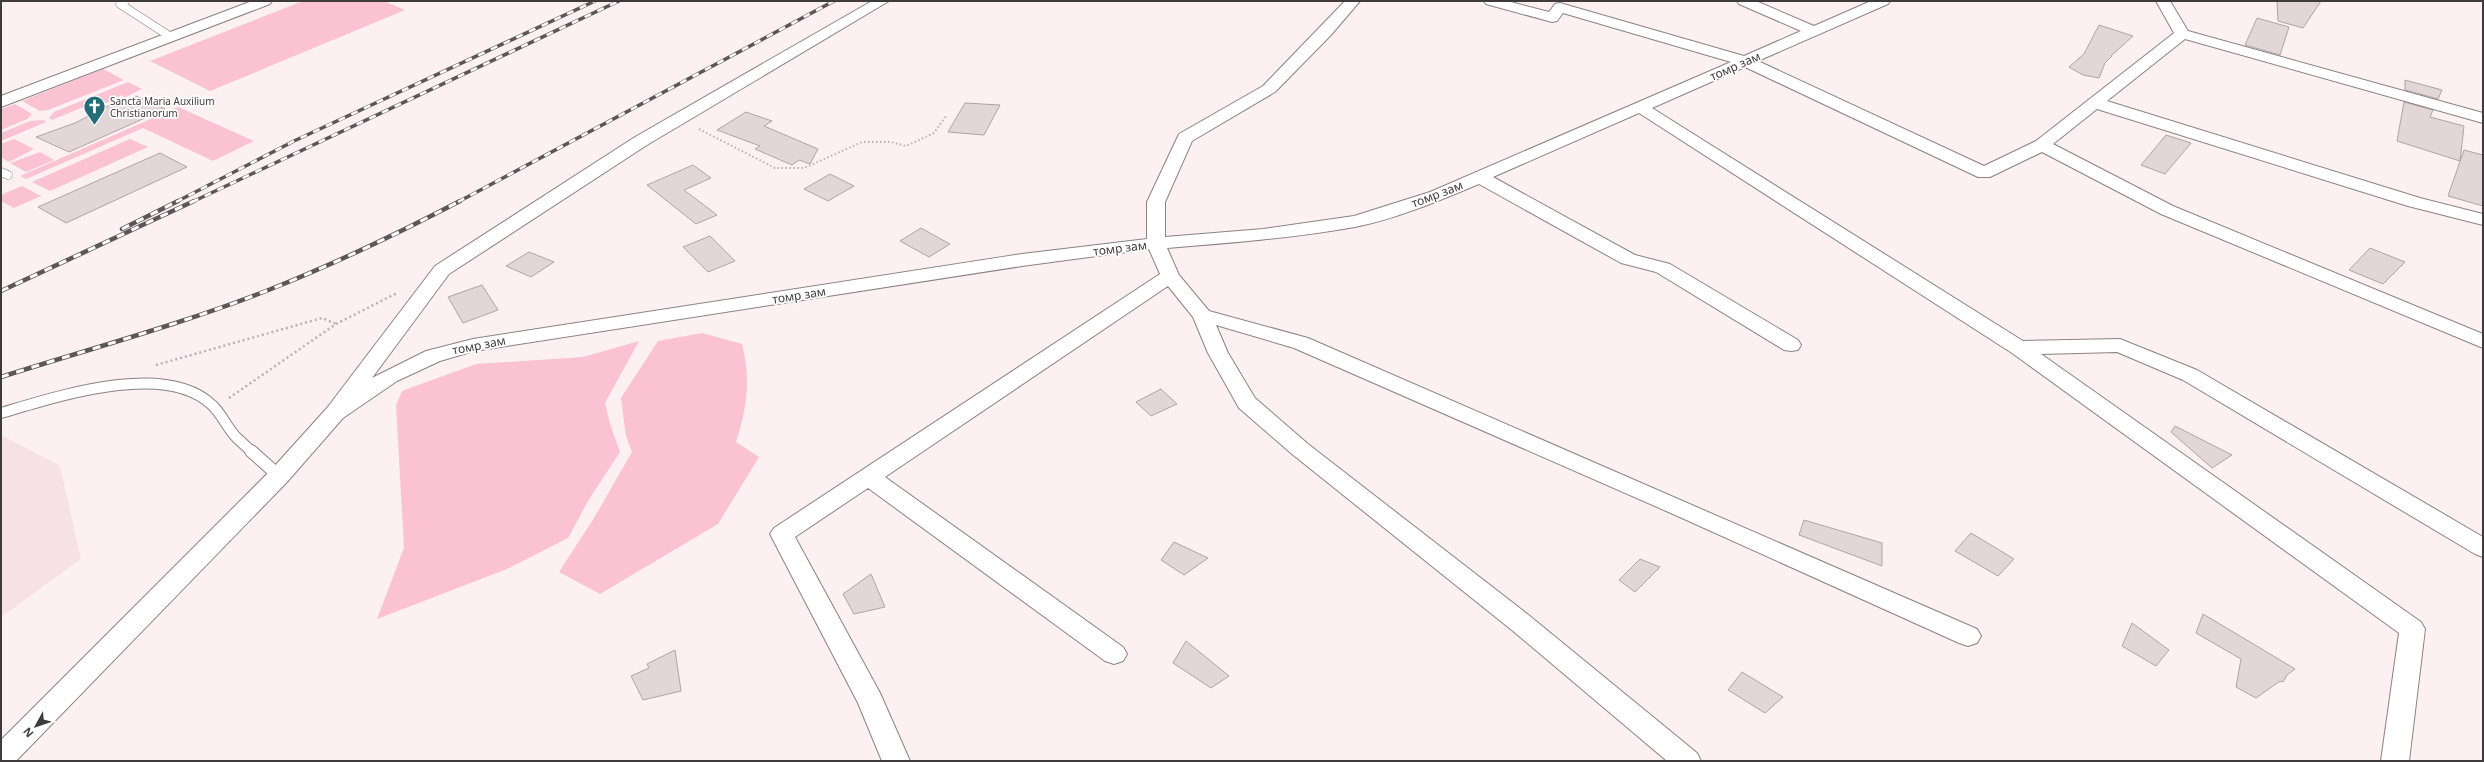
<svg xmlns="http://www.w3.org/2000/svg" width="2484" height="762" font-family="'Noto Sans',sans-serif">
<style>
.built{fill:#f5e1e6}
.green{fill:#fac2d2}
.building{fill:#e2d6d9;stroke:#afa3a6}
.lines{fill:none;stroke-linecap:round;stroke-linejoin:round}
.service-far2-casing{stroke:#8c8184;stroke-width:9}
.service-far1-casing{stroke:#8c8184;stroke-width:12}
.service-casing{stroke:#8c8184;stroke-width:14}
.minor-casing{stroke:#8c8184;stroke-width:2}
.path-far1{stroke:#bab0b3;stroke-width:2;stroke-dasharray:1.5 2.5;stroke-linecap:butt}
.path{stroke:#bab0b3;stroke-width:2.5;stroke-dasharray:2 3;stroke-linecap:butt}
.service-far2{stroke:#fff;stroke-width:8}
.service-far1{stroke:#fff;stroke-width:10}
.service{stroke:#fff;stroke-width:12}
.minor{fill:#fff;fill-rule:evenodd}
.rail-far1-casing{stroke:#5d5658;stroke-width:3.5}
.rail-casing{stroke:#5d5658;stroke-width:4.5}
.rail-far1{stroke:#fff;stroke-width:2.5;stroke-dasharray:7;stroke-linecap:butt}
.rail{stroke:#fff;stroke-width:3;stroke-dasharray:8;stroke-linecap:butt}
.labels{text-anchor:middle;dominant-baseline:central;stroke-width:3.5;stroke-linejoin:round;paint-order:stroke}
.far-poi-label{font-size:10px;fill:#3f3a3b;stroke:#fff;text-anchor:start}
.street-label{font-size:12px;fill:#3f3a3b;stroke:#fff}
</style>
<rect width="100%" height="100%" fill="#fdf0f3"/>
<!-- built -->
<path class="built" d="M1 435 60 466 81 559 1 617Z"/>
<!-- green -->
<path class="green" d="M303 1H384L405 10 210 91 150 61Z
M103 69 124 80 48 110 40 111 22 101Z
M128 82 142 89 124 98 122 95 106 103H93L52 120 49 118 54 112Z
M15 104 32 114 27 119 1 130V109Z
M178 107 254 141 213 161 143 128 26 179 20 176Z
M43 120 46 122 1 141V133L30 121Z
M14 139 34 149 9 162 1 157V144Z
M130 139 148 147 50 191 32 182Z
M40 152 54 160 26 172 10 163Z
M22 186 41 196 14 208 1 201V195Z
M702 333 742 344C751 379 747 408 736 442L759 457 718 524 600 594 559 572 594 518 632 452 626 436 621 398 658 341Z
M639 341 605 403 610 424 620 452 588 501 568 538 507 569 377 619 404 548 396 405 402 391 476 364 583 357Z"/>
<!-- building -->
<path class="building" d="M2277 1H2321L2303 28 2278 21Z
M2257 18 2289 27 2280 55 2245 45Z
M2099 25 2133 36 2111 56H2112L2105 63 2099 78 2083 75 2069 67 2084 54Z
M2405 80 2442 90 2438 99 2405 90Z
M136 96 165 109 69 152 36 137 75 123 116 102 119 103Z
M2404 102 2433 110 2430 117 2464 126 2460 161 2397 141Z
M965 103 1000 105 984 135 948 132Z
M746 112 772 121 764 126 818 149 810 164 799 160 792 165 755 149 760 146 717 130Z
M2166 135 2191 143 2165 174 2141 165Z
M2464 150 2483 155V206L2448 196Z
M160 153 187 167 66 223 38 207Z
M693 165 711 178 684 190 717 215 696 224 647 185Z
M830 174 854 186 828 201 804 189Z
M921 228 950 244 929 257 900 241Z
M710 236 735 261 708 272 683 247Z
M2370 248 2405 262 2383 284 2349 270Z
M529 252 554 262 531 277 506 266Z
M482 285 498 310 463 323 448 297Z
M1161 389 1177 404 1151 416 1136 402Z
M2175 426 2232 455 2212 468 2171 432Z
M1804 520 1882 543V566L1799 535Z
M1971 533 2014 559 1998 576 1955 551Z
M1174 542 1208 558 1184 575 1161 560Z
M1640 559 1660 567 1635 592 1619 580Z
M871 574 885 607 854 614 843 594Z
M2203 614 2245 639 2295 669 2287 675 2283 682 2280 681 2256 698 2236 687 2241 659 2196 633Z
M2132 623 2169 650 2156 666 2122 646Z
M1186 641 1229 676 1211 688 1173 663Z
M675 650 681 691 643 700 631 676 649 668 647 664Z
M1742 672 1783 697 1765 713 1728 690Z"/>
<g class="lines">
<defs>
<path id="service-far2" d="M125 1 120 4 171 37
M1 172 8 175"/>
<path id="service-far1" d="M1 413C56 397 165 360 212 405 222 414 227 428 236 437 241 442 247 447 252 452"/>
<path id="service" d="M251 451 279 476"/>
<path id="minor" d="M252 1H272L270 4 1 107V96Z
M872 1H889L647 145 449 274 372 378 426 351 473 339 1022 254 1147 239V202L1179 134 1263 86 1345 1H1360L1331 35 1275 92 1192 141 1165 202V237L1263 229 1354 216 1430 192 1731 62 1563 13 1557 21 1552 22 1486 4 1484 1H1507L1549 12 1555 4 1560 3 1744 56 1801 31 1739 4 1737 1H1756L1814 26 1871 1H1890L1888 4 1758 61 1984 166 2036 141 2174 33 2156 1H2170L2188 31 2483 113V123L2185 39 2107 101 2420 198 2483 214V225L2408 206 2097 109 2053 144 2173 206 2483 334V348L2161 214 2042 152 1990 177H1978L1745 67 1652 108 2023 341 2120 339 2197 370 2483 537V557L2475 554 2183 380 2117 352 2041 354 2421 622 2425 629 2409 761H2381L2399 633 2012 353 1639 113 1493 177 1635 255 1670 264 1798 340 1801 345 1798 350 1791 351 1784 350 1656 272 1621 263 1479 184C1441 200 1396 219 1355 227 1293 238 1230 243 1167 248L1179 275 1209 311 1308 338 1977 629 1981 636 1977 643 1968 646 1959 643 1673 514 1294 348 1216 325 1228 353 1255 398 1308 444 1531 617 1697 753 1701 761H1667L1513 631 1292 454 1239 408 1208 353 1193 317 1168 286 885 477 1123 647 1127 654 1123 661 1114 664 1105 661 868 488 795 537 880 693 910 761H882L858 703 770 534 774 528 1160 274 1149 249 1022 266 474 351 440 361 397 381 343 418 287 482 16 761H1V740L271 470 327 408 435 266 635 137Z"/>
</defs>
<!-- service-far2 casing -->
<use href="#service-far2" class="service-far2-casing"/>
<!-- service-far1 casing -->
<use href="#service-far1" class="service-far1-casing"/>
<!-- service casing -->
<use href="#service" class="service-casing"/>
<!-- minor casing -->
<use href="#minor" class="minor-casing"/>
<!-- path-far1 -->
<path class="path-far1" d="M699 129 775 168H804L862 142H891L906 146 934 133 946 116"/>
<!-- path -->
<path class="path" d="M156 365 322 318 336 324
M229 398 336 324 397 293"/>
<!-- service-far2 -->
<use href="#service-far2" class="service-far2"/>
<!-- service-far1 -->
<use href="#service-far1" class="service-far1"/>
<!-- service -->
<use href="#service" class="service"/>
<!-- minor -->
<use href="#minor" class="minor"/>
<defs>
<path id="rail-far1" d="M176 202 294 141 595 1
M192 202 619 1
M458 202 834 1"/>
<path id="rail" d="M122 229 178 201
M1 291 194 201
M1 377C89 349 179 325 266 291 332 265 397 234 460 201"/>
</defs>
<!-- rail-far1 casing -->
<use href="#rail-far1" class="rail-far1-casing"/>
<!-- rail casing -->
<use href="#rail" class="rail-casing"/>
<!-- rail-far1 -->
<use href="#rail-far1" class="rail-far1"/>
<!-- rail -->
<use href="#rail" class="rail"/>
</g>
<!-- icons -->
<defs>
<symbol id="church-pin" viewBox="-11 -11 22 30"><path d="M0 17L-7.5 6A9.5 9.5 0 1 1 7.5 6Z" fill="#246c78" stroke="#fff"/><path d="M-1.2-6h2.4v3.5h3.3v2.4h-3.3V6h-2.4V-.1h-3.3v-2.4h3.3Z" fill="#fff"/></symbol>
</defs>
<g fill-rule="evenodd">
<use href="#church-pin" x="82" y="94" width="25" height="34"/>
</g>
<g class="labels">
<!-- far-poi labels -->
<g class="far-poi-label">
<text x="110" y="101">Sancta Maria Auxilium<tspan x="110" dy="12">Christianorum</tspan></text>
</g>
<!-- street labels -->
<g class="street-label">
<text transform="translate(1735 66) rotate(-24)">томр зам</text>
<text transform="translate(1437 194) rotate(-21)">томр зам</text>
<text transform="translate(1120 248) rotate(-7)">томр зам</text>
<text transform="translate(799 295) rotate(-9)">томр зам</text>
<text transform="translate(479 345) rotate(-11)">томр зам</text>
</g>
</g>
<!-- border -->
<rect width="2484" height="762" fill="none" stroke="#3f3a3b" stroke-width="4"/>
<!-- north arrow -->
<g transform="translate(36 726) rotate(230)" stroke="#ffffff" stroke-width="3" paint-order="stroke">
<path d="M0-3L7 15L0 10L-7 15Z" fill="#3f3a3b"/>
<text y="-6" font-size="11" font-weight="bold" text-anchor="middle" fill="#3f3a3b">N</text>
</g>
</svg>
